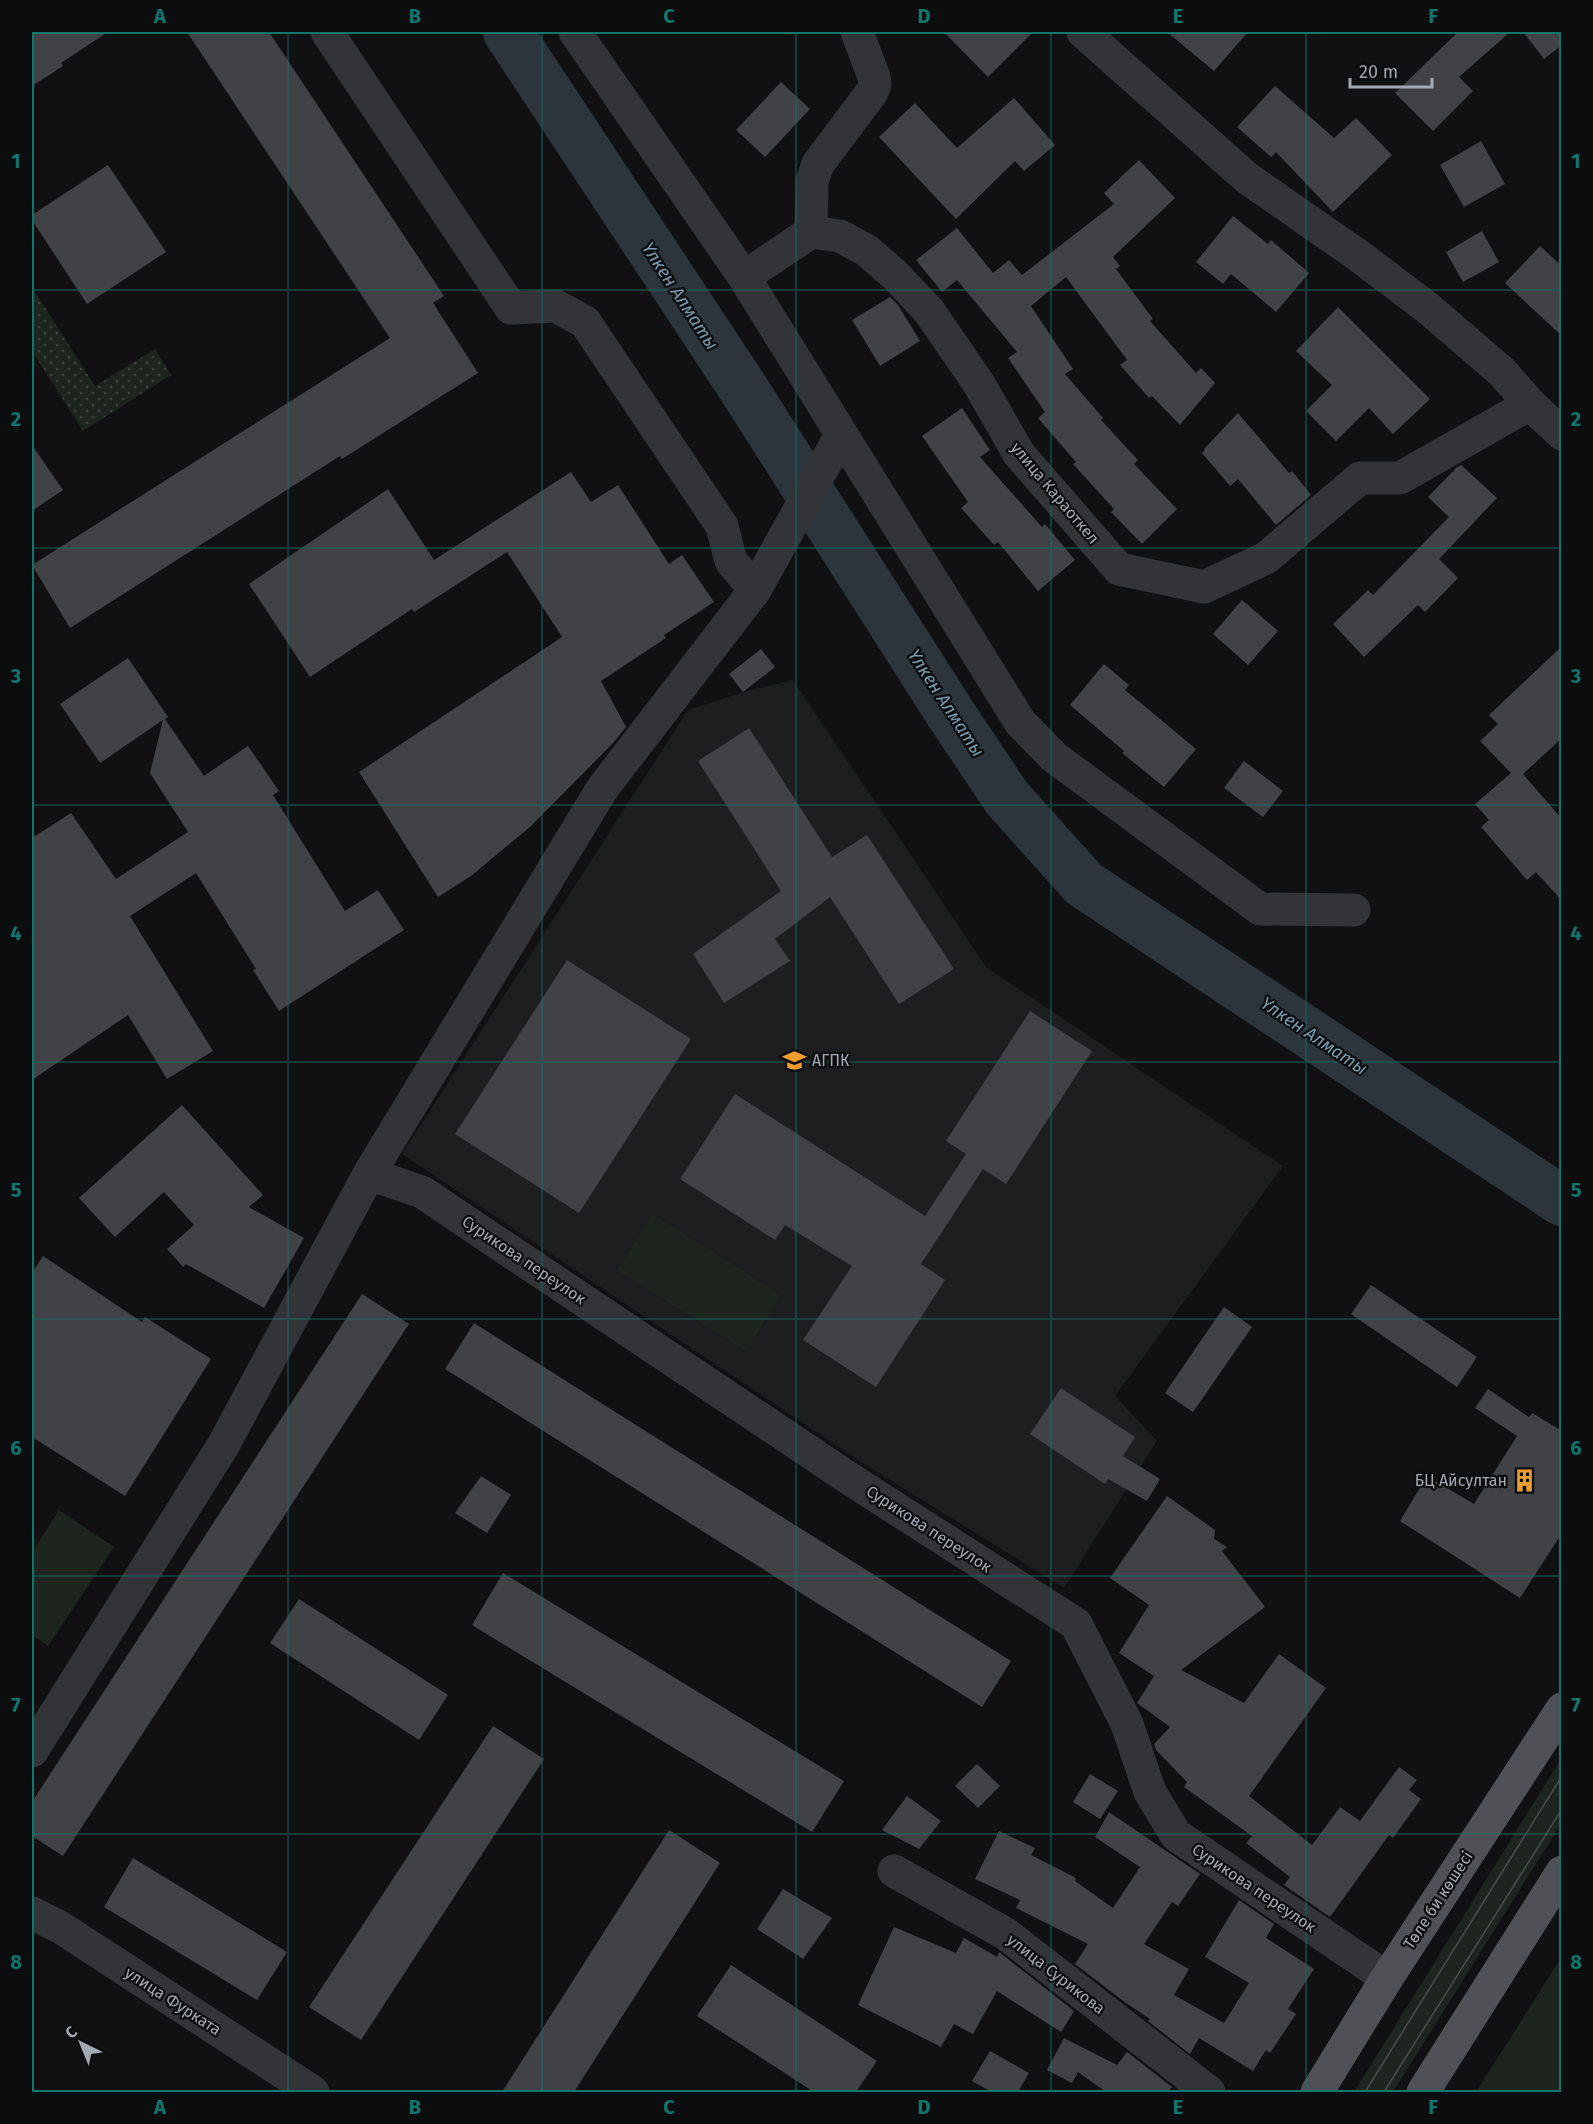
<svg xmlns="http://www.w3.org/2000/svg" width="1593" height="2124" font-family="'Fira Sans',sans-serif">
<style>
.built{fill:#1d1e20}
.grass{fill:#1e251e}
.park{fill:url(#park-dots)}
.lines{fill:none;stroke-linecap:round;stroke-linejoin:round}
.river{stroke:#2b353b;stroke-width:50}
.building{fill:#404246}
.minor{stroke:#323438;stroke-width:33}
.major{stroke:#4f5157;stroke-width:33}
.tram{stroke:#4a4c51;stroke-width:1.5}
.grid{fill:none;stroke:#0f766e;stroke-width:1.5;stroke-opacity:0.55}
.labels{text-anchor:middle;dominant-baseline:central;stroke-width:4.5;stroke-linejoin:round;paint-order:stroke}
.street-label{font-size:16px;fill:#a3a9b3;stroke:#0c0d0e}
.poi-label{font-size:16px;fill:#a3a9b3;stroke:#0c0d0e;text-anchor:start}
.water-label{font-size:18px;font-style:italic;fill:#7a9aae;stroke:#0c0d0e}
.neatline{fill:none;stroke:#0f766e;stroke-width:2}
.grid-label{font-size:20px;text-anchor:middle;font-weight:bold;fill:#0f766e}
</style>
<defs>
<pattern id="park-dots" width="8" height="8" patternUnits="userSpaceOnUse" patternTransform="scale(1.5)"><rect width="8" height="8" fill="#1e251e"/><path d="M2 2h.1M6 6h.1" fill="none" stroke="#3c423c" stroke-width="1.8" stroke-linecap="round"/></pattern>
</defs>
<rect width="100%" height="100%" fill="#111113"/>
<!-- built -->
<path class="built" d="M793 680 986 967 1283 1166 1115 1396 1157 1441 1064 1588 864 1464 402 1154 688 710 743 692Z"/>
<!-- grass -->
<path class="grass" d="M653 1214 781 1295 746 1351 617 1270Z
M59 1510 114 1547 48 1646 32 1635V1552Z
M1561 1759V1824L1393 2092H1354Z
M1561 1958V2092H1476Z"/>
<!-- park -->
<path class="park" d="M32 287 95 386 155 349 171 375 83 431 32 351Z"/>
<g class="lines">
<!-- river -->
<path class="river" d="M508 32 743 388 952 716 1007 798 1084 884 1562 1201"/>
</g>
<!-- building -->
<path class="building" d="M32 32H108L61 63 63 66 32 86Z
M187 32H269L444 296 433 303 478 373 342 459 340 456 70 628 32 565 390 338Z
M944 32H1033L988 77Z
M1167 32H1248L1214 71Z
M1458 32H1510L1459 77 1473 91 1433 131 1395 93Z
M1523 32H1562V45L1544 59Z
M781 82 810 109 765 157 736 130Z
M1275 86 1334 138 1356 118 1392 155 1333 212 1276 152 1271 157 1237 127Z
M1014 98 1055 145 1024 171 1015 161 956 219 879 137 915 103 957 148Z
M1481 141 1505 184 1464 207 1440 165Z
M1139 160 1175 198 1113 257 1120 266 1116 269 1153 319 1150 321 1196 373 1201 368 1215 383 1180 425 1152 396 1149 398 1120 365 1127 360 1066 277 1031 306 1073 369 1065 374 1103 418 1101 420 1138 460 1134 464 1177 509 1142 544 1111 512 1114 509 1073 464 1076 462 1038 418 1045 412 1008 358 1017 352 957 280 942 292 916 260 957 228 993 273 1009 260 1022 275 1114 204 1104 193Z
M108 165 166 252 87 304 32 220V215Z
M1233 216 1268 244 1271 240 1309 273 1276 312 1231 274 1223 284 1196 262Z
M1482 231 1499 262 1463 282 1446 252Z
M1540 246 1562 266V336L1505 283Z
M890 297 898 305 920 341 880 366 852 320Z
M1338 307 1430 399 1393 434 1369 408 1336 441 1306 411 1332 385 1296 351Z
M962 408 990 450 980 457 1042 527 1045 524 1075 560 1038 591 998 542 994 545 961 508 968 502 922 436Z
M1238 413 1289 473 1292 471 1311 495 1276 525 1238 479 1230 486 1202 453 1205 450 1204 449Z
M32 445 63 490 32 511Z
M1461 465 1497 498 1439 559 1458 578 1425 612 1418 605 1364 657 1333 624 1368 590 1373 595 1449 517 1428 497 1456 468Z
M571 472 591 502 618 485 669 564 682 555 714 602 664 635 666 638 601 681 626 727 614 742 530 827 471 876 438 897 359 772 562 637 507 552 414 612 412 609 310 677 249 584 388 489 434 560Z
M1242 600 1278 631 1248 665 1213 634Z
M1562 646V738L1523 774 1562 819V901L1536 872 1527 880 1481 827 1489 820 1475 804 1511 773 1480 741 1498 724 1489 715Z
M761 649 775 667 743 692 729 674Z
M128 658 168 717 165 719 204 776 248 746 279 791 273 795 345 911 378 890 404 930 279 1011 253 970 256 969 196 873 130 916 213 1051 167 1079 128 1015 32 1080V838L71 813 116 879 188 832 150 773 163 720 100 763 60 704Z
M1104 664 1129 685 1125 690 1196 749 1164 787 1122 753 1124 751 1070 705Z
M749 728 832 857 867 835 954 969 899 1004 830 897 775 939 790 961 724 1003 693 954 781 891 698 761Z
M1244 761 1283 791 1263 817 1224 788Z
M567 960 691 1039 579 1213 455 1134Z
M1030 1011 1092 1051 1006 1184 983 1169 921 1264 945 1280 876 1387 803 1340 852 1266 785 1225 775 1240 680 1179 735 1094 925 1216 966 1154 946 1141Z
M182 1105 263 1195 249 1207 304 1238 264 1308 186 1264 183 1267 167 1249 194 1225 164 1192 115 1237 79 1198Z
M43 1256 142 1322 145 1317 211 1359 125 1496 32 1437V1273Z
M1371 1285 1477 1357 1457 1387 1351 1314Z
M362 1294 409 1324 63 1856 32 1836V1802Z
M1224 1307 1252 1327 1193 1412 1165 1393Z
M474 1323 1011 1661 982 1707 445 1369Z
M1061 1388 1135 1437 1123 1456 1160 1479 1147 1501 1108 1479 1105 1484 1030 1434Z
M1488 1389 1529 1417 1532 1413 1562 1431V1533L1520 1598 1400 1521 1427 1476 1474 1504 1517 1436 1475 1408Z
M481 1476 511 1495 487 1533 455 1513Z
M1167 1496 1215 1530 1214 1539 1227 1547 1222 1551 1265 1607 1181 1670 1244 1703 1279 1654 1326 1688 1249 1796 1312 1845 1340 1807 1360 1821 1399 1767 1417 1780 1409 1790 1421 1799 1393 1838 1389 1835 1330 1917 1284 1885 1290 1877 1246 1843 1252 1836 1184 1787 1187 1782 1156 1750 1154 1744 1170 1727 1137 1703 1154 1676 1119 1653 1149 1605 1110 1578Z
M503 1573 844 1781 812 1832 472 1625Z
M299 1599 448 1695 419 1740 270 1643Z
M493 1726 544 1759 361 2040 309 2007Z
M977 1764 1000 1786 978 1808 955 1786Z
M1090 1774 1118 1791 1100 1819 1073 1802Z
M907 1796 941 1821 919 1849 882 1830Z
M1109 1812 1200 1874 1178 1906 1172 1902 1144 1944 1189 1969 1174 1995 1224 2023 1249 1983 1205 1957 1239 1900 1274 1924 1266 1938 1314 1969 1288 2009 1296 2014 1270 2053 1266 2050 1253 2071 1199 2038 1190 2054 1148 2021 1150 2019 1126 2003 1075 1964 1088 1944 1016 1908 1020 1900 975 1879 999 1831 1035 1848 1031 1855 1076 1878 1075 1881 1113 1908 1140 1867 1095 1837Z
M669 1830 720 1863 574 2092H502Z
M133 1858 287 1952 257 2000 104 1907Z
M783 1889 832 1918 803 1959 757 1929Z
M894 1927 956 1953 964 1938 997 1957 999 1952 1074 2011 1061 2032 997 1991 973 2034 954 2024 941 2047 858 2005Z
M731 1965 877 2061 856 2092H814L697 2016Z
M1064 2038 1117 2065 1127 2052 1172 2087 1168 2092H1106L1078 2072 1072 2083 1047 2070Z
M990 2051 1029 2073 1018 2092H992L972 2081Z"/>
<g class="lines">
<!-- minor -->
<path class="minor" d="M327 32 511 308 556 306 585 322 722 526 731 561 755 590
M575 32 744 277 1020 722 1054 757 1260 909 1354 910
M1083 32 1247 178 1359 256 1429 309 1502 372 1530 404 1562 434
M811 232 812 181 818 164 872 92 875 84 874 77 857 32
M744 277 811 232 840 236 866 250 895 275 929 311 979 384 1019 454 1119 569 1204 587 1266 558 1360 478H1400L1530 404
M369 1174 422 1192 850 1479 1076 1624 1127 1724 1150 1792 1176 1835 1387 1978
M32 1751 224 1444 369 1174 602 789 755 590 841 435
M894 1871 1006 1934 1209 2092
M32 1913 60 1927 313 2092"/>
<!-- major -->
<path class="major" d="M1317 2092 1387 1978 1562 1709
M1423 2092 1562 1872"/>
<!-- tram -->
<path class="tram" d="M1365 2092 1562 1776
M1384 2092 1562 1809"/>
</g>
<!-- grid -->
<path class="grid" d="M288 32V2092M542 32V2092M796 32V2092M1051 32V2092M1306 32V2092M32 290H1562M32 548H1562M32 805H1562M32 1062H1562M32 1319H1562M32 1576H1562M32 1834H1562"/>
<!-- icons -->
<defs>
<symbol id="university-bare" viewBox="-9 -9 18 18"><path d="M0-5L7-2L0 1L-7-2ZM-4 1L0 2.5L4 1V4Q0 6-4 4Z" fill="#ec9d31" stroke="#0c0d0e" stroke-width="2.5" paint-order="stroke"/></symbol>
<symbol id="building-bare" viewBox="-9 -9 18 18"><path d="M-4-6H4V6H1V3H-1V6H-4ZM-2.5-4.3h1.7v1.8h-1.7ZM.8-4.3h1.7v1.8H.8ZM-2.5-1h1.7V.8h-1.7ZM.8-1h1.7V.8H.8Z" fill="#ec9d31" stroke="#0c0d0e" stroke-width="2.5" paint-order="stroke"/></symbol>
</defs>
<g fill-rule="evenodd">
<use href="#university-bare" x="778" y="1044" width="33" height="33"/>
<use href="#building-bare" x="1508" y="1464" width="33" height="33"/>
</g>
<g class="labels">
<!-- street labels -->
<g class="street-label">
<text transform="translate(1055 493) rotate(50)">улица Караоткел</text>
<text transform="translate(524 1260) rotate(34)">Сурикова переулок</text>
<text transform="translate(929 1529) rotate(33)">Сурикова переулок</text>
<text transform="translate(1254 1888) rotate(34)">Сурикова переулок</text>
<text transform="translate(1438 1900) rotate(-57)">Төле би көшесі</text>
<text transform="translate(1056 1974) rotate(38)">улица Сурикова</text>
<text transform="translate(173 2001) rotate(33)">улица Фурката</text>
</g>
<!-- poi labels -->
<g class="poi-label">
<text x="812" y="1060">АГПК</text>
<text x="1507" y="1480" text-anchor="end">БЦ Айсултан</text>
</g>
<!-- water labels -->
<g class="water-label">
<text transform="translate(680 296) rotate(57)">Үлкен Алматы</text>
<text transform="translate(946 703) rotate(57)">Үлкен Алматы</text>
<text transform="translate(1314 1036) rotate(34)">Үлкен Алматы</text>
</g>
</g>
<!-- border -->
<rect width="1593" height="2124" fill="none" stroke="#0c0d0e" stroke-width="66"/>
<!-- north arrow -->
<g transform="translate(81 2043) rotate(317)" stroke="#0c0d0e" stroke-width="4.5" paint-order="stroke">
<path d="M0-4.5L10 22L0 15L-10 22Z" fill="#a3a9b3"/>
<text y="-9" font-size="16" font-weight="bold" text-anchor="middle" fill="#a3a9b3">С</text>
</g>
<!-- scale -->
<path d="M1350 78v9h82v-9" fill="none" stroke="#a3a9b3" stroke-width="3"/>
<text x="1359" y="78" font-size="18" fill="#a3a9b3" stroke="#0c0d0e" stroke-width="4.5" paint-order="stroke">20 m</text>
<rect x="33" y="33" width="1527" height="2058" class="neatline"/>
<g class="grid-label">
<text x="160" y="23">A</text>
<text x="415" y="23">B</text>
<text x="669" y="23">C</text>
<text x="924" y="23">D</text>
<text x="1178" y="23">E</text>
<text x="1433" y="23">F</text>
<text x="16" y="168">1</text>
<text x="1576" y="168">1</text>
<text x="16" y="426">2</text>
<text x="1576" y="426">2</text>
<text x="16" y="683">3</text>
<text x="1576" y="683">3</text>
<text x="16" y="940">4</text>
<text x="1576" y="940">4</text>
<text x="16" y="1197">5</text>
<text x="1576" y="1197">5</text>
<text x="16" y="1455">6</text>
<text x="1576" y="1455">6</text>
<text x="16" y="1712">7</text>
<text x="1576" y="1712">7</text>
<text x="16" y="1969">8</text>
<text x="1576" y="1969">8</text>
<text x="160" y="2114">A</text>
<text x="415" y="2114">B</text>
<text x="669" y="2114">C</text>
<text x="924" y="2114">D</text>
<text x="1178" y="2114">E</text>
<text x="1433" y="2114">F</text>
</g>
</svg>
